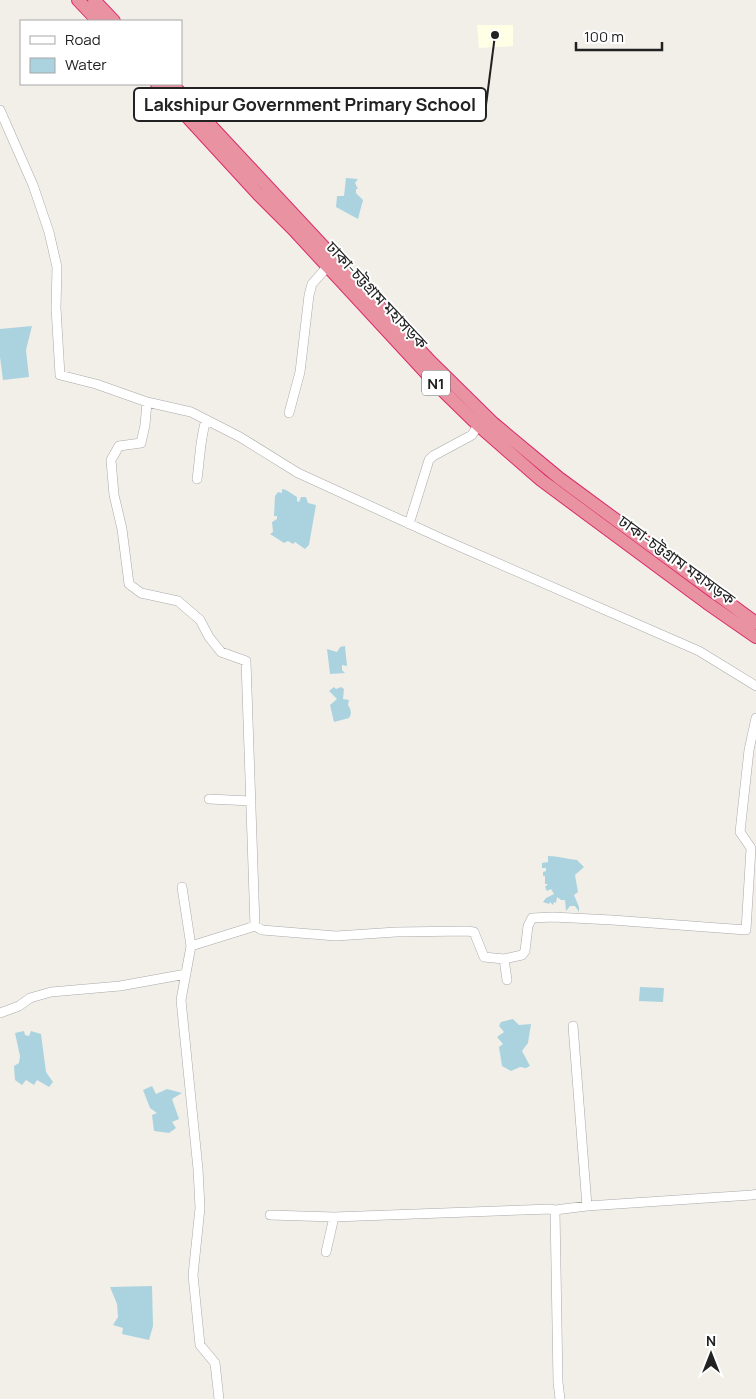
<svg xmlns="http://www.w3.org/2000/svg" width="756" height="1399" font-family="Manrope,'Noto Sans Bengali',sans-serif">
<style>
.education{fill:#ffffe5}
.water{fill:#aad3df}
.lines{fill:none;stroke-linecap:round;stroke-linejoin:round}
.minor-casing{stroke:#a9a9a9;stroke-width:10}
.highway-casing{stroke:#dc2a67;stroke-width:14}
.minor{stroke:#fff;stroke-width:9}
.highway{stroke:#e892a2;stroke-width:12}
.labels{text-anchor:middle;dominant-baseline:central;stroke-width:4;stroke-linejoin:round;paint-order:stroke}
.shield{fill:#fff;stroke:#646464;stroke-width:1}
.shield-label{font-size:15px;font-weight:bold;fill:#222}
.street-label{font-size:16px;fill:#222;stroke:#fff}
.leader{fill:none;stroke:#222;stroke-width:2}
.callout-dot{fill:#222;stroke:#fff;stroke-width:2}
.callout{fill:#fff;stroke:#222;stroke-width:2}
.callout-label{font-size:18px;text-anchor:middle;font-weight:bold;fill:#222}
</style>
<rect width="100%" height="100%" fill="#f2efe9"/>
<!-- education -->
<path class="education" d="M477 25H513V46L479 48Z"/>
<!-- water -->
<path class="water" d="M346 178 358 179 355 183 358 189H356V193L363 200 358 219 336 207 337 196H344Z
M32 326 26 350 29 377 3 380 0 357V329Z
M282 489 286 490 297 497V501L299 502 301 497H306L308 503 316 505 309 545 305 549 295 542 293 544 288 541 284 543 270 534 273 532 272 522 277 519V516H274L275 496 278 492 282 493Z
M345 646 347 666 342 665V670L345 673 330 674 327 649 337 652 340 647Z
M334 687 336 689 341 687 344 689 343 699 349 700 348 705C351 709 352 714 349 718L334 722 330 705 337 699 329 691Z
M548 856C558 856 567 859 577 860L584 867 575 875 578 892 574 895 579 907V912L575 906H570L566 911 565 900H561L557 897 556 903 554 902 553 905 550 902 549 904 543 902 546 898 554 894 551 889 547 891 545 887 548 884H545V876H543V872L546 871V868H542V863L548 862Z
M640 987 664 988 663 1002 639 1001Z
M513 1019 519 1025 531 1024 528 1043 522 1051 530 1066 526 1068 520 1067 511 1071 502 1066 499 1047 503 1044 497 1037 504 1032 499 1026 501 1022Z
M24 1031 25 1035 29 1036 31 1031 41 1034 46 1072 53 1082 49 1087 37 1080 34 1085 26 1080 22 1085 15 1080 14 1066 19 1063 20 1056 15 1033Z
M152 1086 156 1094 167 1089 182 1093 172 1099 179 1119 172 1122 176 1128 169 1133 154 1131 152 1115 157 1113 150 1108 143 1090Z
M152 1286 153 1326 149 1340 122 1334 123 1328 113 1325 118 1317 117 1304 110 1287Z"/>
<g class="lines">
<defs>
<path id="minor" d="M0 110 33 185 49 232 57 267 56 308 60 375 96 384 147 402 191 412 240 437 298 473 447 541 699 651 756 686
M147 402 145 425 141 443 119 446 111 460 114 495 122 529 129 584 141 593 178 601 200 620 209 637 221 652 246 661 255 926 191 946 181 1000 198 1169 200 1208 193 1275 200 1345 215 1363 219 1399
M289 413 300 372 309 295 312 284 328 266
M197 479C200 459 200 438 206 420
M409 524 429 460 433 456 472 435 478 425
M209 799 251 801
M182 887 191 946
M255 926 262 930 336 936 396 932 467 931 474 932 484 957 504 959 522 955 525 951 528 926 532 918 553 917 612 920 746 930 751 848 740 832 749 750 756 718
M504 959 507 980
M0 1013 19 1006 30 998 51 992 120 986 186 974
M573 1026 587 1206
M555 1210 558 1382 560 1399
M270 1215 334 1217 551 1209 555 1210 587 1206 752 1195 756 1194
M326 1252 334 1217"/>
<path id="highway" d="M78 0 98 21
M94 0 114 21
M157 84 258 194 293 229 438 386 478 425 541 480 707 603 756 637
M172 84 430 361 493 423 559 478 756 623"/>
</defs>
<!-- minor casing -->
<use href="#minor" class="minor-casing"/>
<!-- highway casing -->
<use href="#highway" class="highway-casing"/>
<!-- minor -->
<use href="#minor" class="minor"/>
<!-- highway -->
<use href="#highway" class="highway"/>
</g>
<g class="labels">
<!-- shield labels -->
<rect class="shield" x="422" y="370.5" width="28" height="25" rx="4"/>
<g class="shield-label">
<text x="436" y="383">N1</text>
</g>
<!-- street labels -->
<g class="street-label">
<text transform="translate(377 295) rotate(47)">ঢাকা-চট্টগ্রাম মহাসড়ক</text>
<text transform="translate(677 560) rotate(36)">ঢাকা-চট্টগ্রাম মহাসড়ক</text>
</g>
</g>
<!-- callouts -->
<path class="leader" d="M495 35L486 105"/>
<circle class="callout-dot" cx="495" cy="35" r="5"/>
<rect class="callout" x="134" y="88" width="352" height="33" rx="5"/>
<g class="callout-label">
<text x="310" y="111">Lakshipur Government Primary School</text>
</g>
<!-- legend -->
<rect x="20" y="20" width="162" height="65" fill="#ffffff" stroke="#a7a7a7"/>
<rect x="30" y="36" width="25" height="8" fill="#ffffff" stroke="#a7a7a7"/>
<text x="65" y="45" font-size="15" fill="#222222">Road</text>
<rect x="30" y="58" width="25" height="15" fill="#aad3df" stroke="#a7a7a7"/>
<text x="65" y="70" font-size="15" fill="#222222">Water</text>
<!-- north arrow -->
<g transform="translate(711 1354)" stroke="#ffffff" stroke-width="4" paint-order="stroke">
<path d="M0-4L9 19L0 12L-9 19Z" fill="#222222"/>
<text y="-8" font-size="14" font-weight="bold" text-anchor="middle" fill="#222222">N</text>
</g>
<!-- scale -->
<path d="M576 42v8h86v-8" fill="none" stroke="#222222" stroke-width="2.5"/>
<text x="584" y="42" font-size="15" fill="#222222" stroke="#ffffff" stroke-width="4" paint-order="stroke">100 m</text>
</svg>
